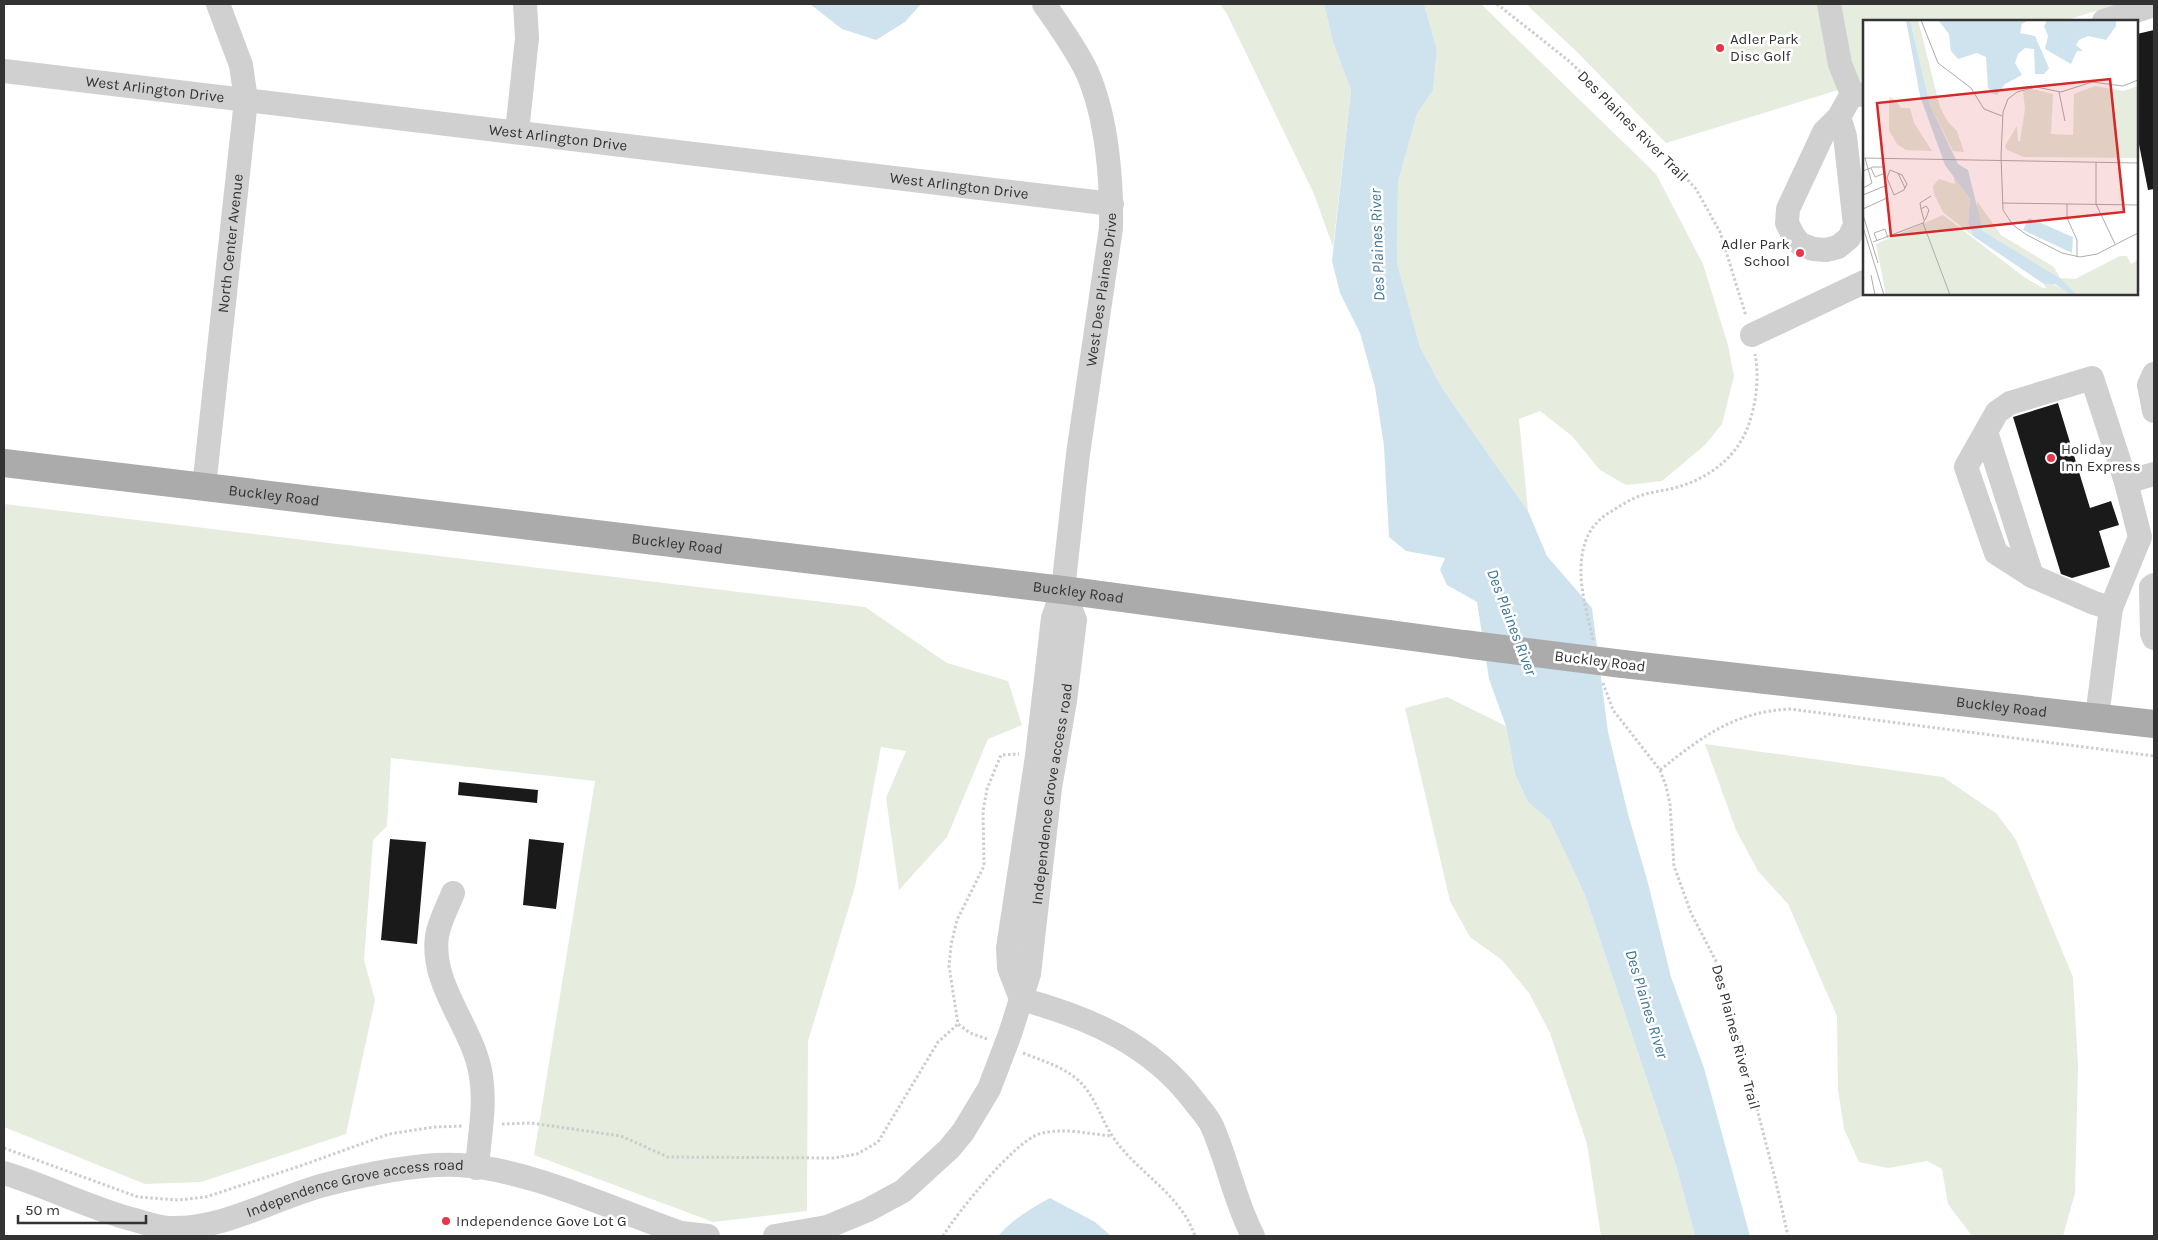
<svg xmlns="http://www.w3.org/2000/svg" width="2158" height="1240" font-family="Karla,sans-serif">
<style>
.green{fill:#e6ecde}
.water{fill:#cee3ee}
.building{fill:#1a1a1a}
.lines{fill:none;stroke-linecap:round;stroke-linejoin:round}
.path{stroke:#cdcdcd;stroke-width:3;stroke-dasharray:2.5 2.5;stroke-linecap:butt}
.minor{stroke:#d0d0d0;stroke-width:24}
.major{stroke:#ababab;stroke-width:28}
.major-bridge{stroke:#ababab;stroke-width:28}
.poi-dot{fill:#e93547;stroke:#fff;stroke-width:2}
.labels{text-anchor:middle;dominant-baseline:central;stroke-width:5;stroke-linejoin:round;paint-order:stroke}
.poi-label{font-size:15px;fill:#333;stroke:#fff;text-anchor:start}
.street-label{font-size:15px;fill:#333;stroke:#fff}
.water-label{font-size:16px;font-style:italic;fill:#3d7798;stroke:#fff}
.inset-road{fill:none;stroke:#adadad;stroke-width:1}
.view{fill:#d62828;fill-opacity:0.15;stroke:#d62828;stroke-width:2.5}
.inset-edge{fill:none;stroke:#333;stroke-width:2.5}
</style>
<rect width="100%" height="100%" fill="#fff"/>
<!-- green -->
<path class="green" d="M1220 4H1324L1333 42 1351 90 1333 247 1314 194 1227 14Z
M1424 4H1481L1656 174 1703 264 1728 345 1734 376 1722 424 1705 445 1662 481 1626 485 1600 470 1572 436 1540 411 1519 419 1528 511 1442 388 1420 347 1397 263 1398 182 1417 114 1433 90 1437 50Z
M1526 4H2120L2063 21H1864V82L1666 143 1577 52Z
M4 504 865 607 947 663 1008 681 1022 725 988 739 947 837 899 890 886 798 906 751 881 747 855 887 808 1041 807 1211 713 1222 534 1155 595 781 391 758 387 826 373 840 364 960 375 1000 346 1134 201 1182 145 1184 4 1127Z
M1447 697 1506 726 1515 774 1528 802 1550 821 1585 895 1677 1169 1695 1236H1601L1587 1144 1550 1033 1529 993 1502 960 1470 937 1450 901 1405 708Z
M1705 744 1943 777 1997 814 2016 840 2073 977 2078 1065 2075 1193 2063 1236H1972L1948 1204 1942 1169 1927 1161 1888 1168 1859 1162 1844 1129 1838 1090 1837 1016 1788 904 1758 871 1736 830Z"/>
<!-- water -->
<path class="water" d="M810 4H921L905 22 876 40 842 29Z
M1324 4H1424L1437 50 1433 90 1417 114 1398 182 1397 263 1420 347 1442 388 1528 511 1547 556 1592 608 1608 732 1628 814 1648 883 1671 977 1704 1068 1750 1236H1695L1677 1169 1585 895 1550 821 1528 802 1515 774 1506 726 1489 679 1477 602 1447 585 1440 570 1445 558 1406 551 1389 537 1384 446 1375 387 1360 333 1340 293 1332 261 1351 90 1333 42Z
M1050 1198 1095 1222 1111 1236H998C1013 1219 1030 1209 1050 1198Z"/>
<!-- building -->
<path class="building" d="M2154 30V189L2148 190 2137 134V34Z
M2058 403 2090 508 2111 501 2119 525 2099 531 2110 567 2072 578 2061 574 2013 417Z
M459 782 538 790 537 803 458 795Z
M390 839 426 842 417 944 381 940Z
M529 839 564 843 556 909 523 905Z"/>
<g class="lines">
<!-- path -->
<path class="path" d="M1497 4 1569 61 1659 148 1696 189 1720 232 1746 316
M1593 640C1586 607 1574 573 1586 540 1590 529 1598 520 1607 514 1617 508 1627 501 1637 497 1651 491 1667 491 1681 486 1715 475 1742 452 1751 417 1757 397 1759 374 1755 354
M1603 683 1613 710 1660 770 1666 786 1670 804 1674 866 1691 913 1721 971 1775 1178 1788 1236
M1660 770C1703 736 1734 712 1790 709L2154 756
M987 1039 970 1033 958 1024 949 966 951 945 957 920 984 866 983 811 987 789 1001 755 1019 754
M1023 1053C1043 1061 1061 1066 1077 1079 1094 1094 1100 1116 1111 1134 1135 1172 1180 1192 1195 1236
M502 1124 531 1123 621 1136 668 1157 834 1158 857 1154 878 1142 938 1042 958 1024
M4 1148 138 1197 177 1200 206 1197 303 1165 389 1134 434 1127 463 1126
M943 1236C957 1213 1014 1142 1039 1134 1061 1127 1089 1134 1112 1136"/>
<!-- minor -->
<g class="minor">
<path d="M1829 4 1840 64 1852 94 1864 95"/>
<path d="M2104 21 2154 5"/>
<path id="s1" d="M4 71 1112 204"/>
<path d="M1839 117 1845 136 1855 225 1849 238 1838 247 1826 250 1813 249 1800 244 1793 235 1787 223 1788 209 1824 132 1839 117 1852 94"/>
<path d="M517 132 527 38 525 4"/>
<path d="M1752 335 1864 282"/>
<path d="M2154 374 2149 385 2154 411"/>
<path d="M2092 378 2126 482 2140 537 2111 608 2094 603 2032 576 1996 553 1966 467 1997 412 2010 403Z"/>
<path d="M1986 432 2032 576"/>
<path d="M2126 482 2154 474"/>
<path id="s2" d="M204 487 246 100 241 65 218 4"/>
<path d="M2154 585 2151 587 2152 633 2154 638"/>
<path d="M2097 717 2111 608"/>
<path d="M453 893C448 906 439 922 437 936 430 986 474 1028 481 1076 486 1106 479 1138 477 1168"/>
<path id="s3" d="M1021 999 1009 968 1008 948 1037 756 1053 618 1063 590 1078 454 1111 228C1112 180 1107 117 1087 72 1076 49 1059 25 1044 4"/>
<path d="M1021 999C1088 1017 1151 1044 1194 1101 1200 1109 1208 1117 1212 1126 1228 1162 1235 1202 1253 1236"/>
<path id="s4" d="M4 1173C47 1186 87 1207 131 1219 143 1222 156 1227 168 1228 224 1230 272 1199 324 1185 363 1175 417 1163 458 1165 527 1168 614 1210 681 1233L708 1236"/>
<path id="s5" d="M775 1236 827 1227 868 1210 903 1191 949 1149 963 1132 989 1089 1010 1034 1029 974 1050 788 1065 701 1075 620 1063 590"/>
</g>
<!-- major -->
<g class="major">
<path id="s6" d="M4 463 1063 590 1464 644"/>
<path id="s7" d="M1623 664 2154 724"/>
</g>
<!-- major-bridge -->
<path class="major-bridge" d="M1464 644 1623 664"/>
</g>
<!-- markers -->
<g class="poi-dot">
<circle cx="1720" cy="48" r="5"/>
<circle cx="1800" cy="253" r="5"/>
<circle cx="2051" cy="458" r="5"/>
<circle cx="446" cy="1221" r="5"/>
</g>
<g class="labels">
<!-- poi labels -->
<g class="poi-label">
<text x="1730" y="39">Adler Park<tspan x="1730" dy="17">Disc Golf</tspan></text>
<text x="1790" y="244" text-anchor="end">Adler Park<tspan x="1790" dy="17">School</tspan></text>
<text x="2061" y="449">Holiday<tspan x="2061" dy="17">Inn Express</tspan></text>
<text x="456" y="1221">Independence Gove Lot G</text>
</g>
<!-- street labels -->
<g class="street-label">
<text stroke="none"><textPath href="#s1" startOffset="152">West Arlington Drive</textPath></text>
<text transform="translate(1633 126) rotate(45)">Des Plaines River Trail</text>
<text stroke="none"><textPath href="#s1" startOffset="558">West Arlington Drive</textPath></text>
<text stroke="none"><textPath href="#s1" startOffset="962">West Arlington Drive</textPath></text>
<text stroke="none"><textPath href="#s2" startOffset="245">North Center Avenue</textPath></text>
<text stroke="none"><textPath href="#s3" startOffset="719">West Des Plaines Drive</textPath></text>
<text stroke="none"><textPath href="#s6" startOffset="272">Buckley Road</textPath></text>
<text stroke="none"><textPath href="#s6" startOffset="678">Buckley Road</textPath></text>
<text stroke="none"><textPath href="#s6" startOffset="1082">Buckley Road</textPath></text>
<text transform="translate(1600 661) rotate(7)">Buckley Road</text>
<text stroke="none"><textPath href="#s7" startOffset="381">Buckley Road</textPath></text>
<text stroke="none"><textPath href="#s5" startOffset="575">Independence Grove access road</textPath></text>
<text transform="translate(1736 1037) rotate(75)">Des Plaines River Trail</text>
<text stroke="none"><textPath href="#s4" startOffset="366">Independence Grove access road</textPath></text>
</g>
<!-- water labels -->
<g class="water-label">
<text transform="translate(1377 245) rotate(-92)">Des Plaines River</text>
<text transform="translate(1512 622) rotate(69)">Des Plaines River</text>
<text transform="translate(1647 1004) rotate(73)">Des Plaines River</text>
</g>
</g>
<!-- overview -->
<g transform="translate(1863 20)">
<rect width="275" height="275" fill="#fff"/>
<path d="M47 0H55L77 87 85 102 94 111 101 132 90 131 67 85ZM232 66 260 71 275 66V138L161 137 144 130 142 126 154 106 155 121H157L162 89 160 71 170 69 190 74 188 114 210 115 211 74ZM26 77 32 79 38 88H47L51 103 69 131 43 130 34 124 26 110ZM90 154 107 180 105 203 110 216 80 192 71 174 70 166 76 159 92 164ZM114 181 138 215 191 247 197 258 212 259 257 236H264L268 244 275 240V275H23L13 224 80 195 161 257 180 268H183L181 264 188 263 205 272 197 258 120 211 114 198Z" fill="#e6ecde"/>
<path d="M43 0H47L67 85 95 144 105 150 120 211 197 258 214 275H208L192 264H181L110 216 105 203 107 179 82 145 57 76ZM75 0H166L159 4 157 13 172 16 186 48 181 54H172L171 29 162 28 155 34 152 43 159 55 142 64 134 75 129 73 125 68 123 37 114 33 95 39 88 31 86 14ZM184 0H253V6L243 20 225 16 216 20 213 25 220 31H214L208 44 182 29 185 16 181 6ZM166 198 210 217 209 233 160 210Z" fill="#cee3ee"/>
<path class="inset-road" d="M58 0 75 43 108 68 121 89 139 96M275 60 260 66 229 62 198 72 173 67 154 72 145 79 140 92 138 136 140 190 150 205 164 215 199 233 217 237 234 234 275 213M196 72 202 101M0 138 275 143M233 142V184L252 224M27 150 39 155 44 164 41 170 31 175 24 158ZM0 151 10 147H21L22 153 12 157 8 148M35 153 42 168M0 168 9 163 2 138M0 175 22 166M139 183 275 185M204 184V198L214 220V237M0 189 24 178 22 166M58 189 57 183 68 176M0 195 15 243M60 203 63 198 66 190 63 186 58 189 61 200M0 207 21 275M14 221 11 213 22 209 25 218M10 222 60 203 87 275M8 255 12 275"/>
<path class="view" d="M247 59 261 192 28 216 14 83Z"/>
<rect width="275" height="275" class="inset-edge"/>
</g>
<!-- border -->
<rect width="2158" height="1240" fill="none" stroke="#333333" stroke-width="10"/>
<!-- scale -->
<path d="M18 1215v8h128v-8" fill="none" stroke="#333333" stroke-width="2.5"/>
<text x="25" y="1215" font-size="15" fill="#333333" stroke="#ffffff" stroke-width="4" paint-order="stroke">50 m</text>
</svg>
